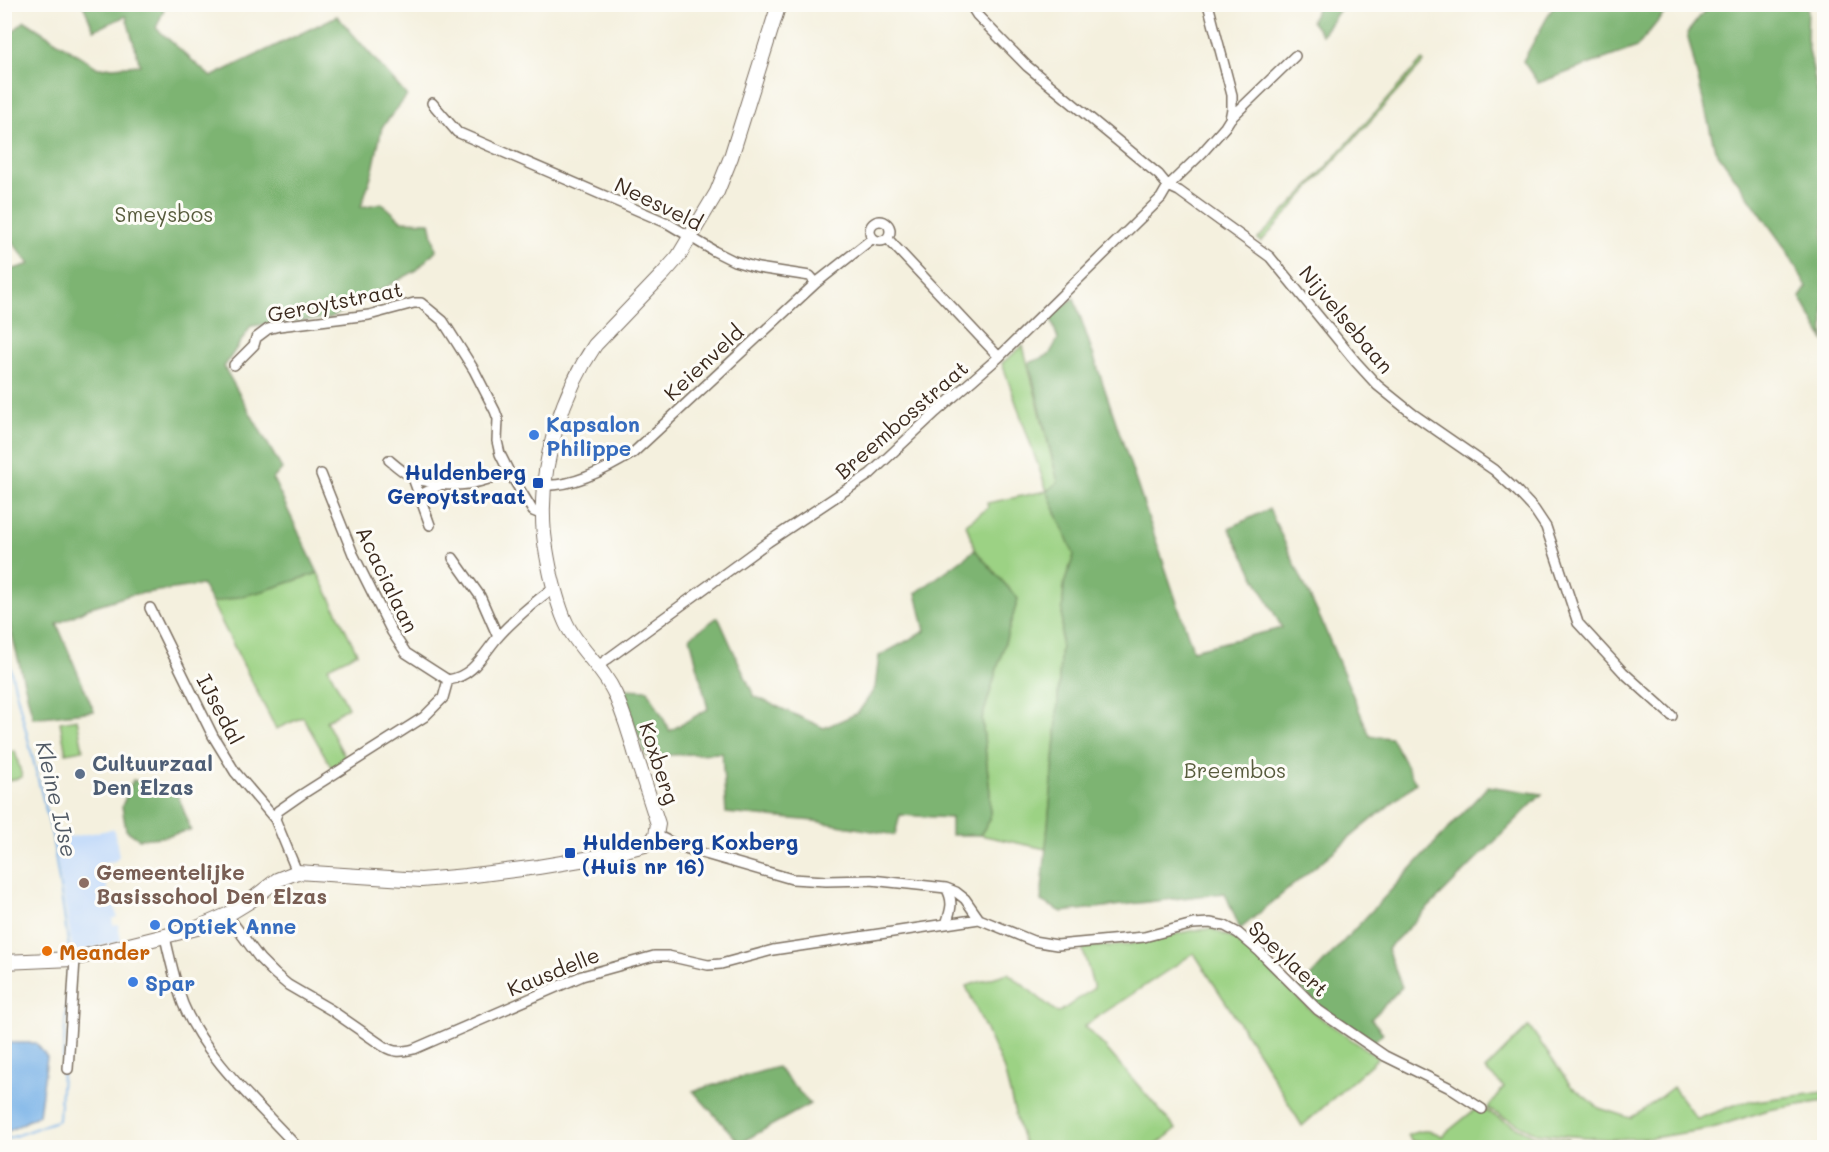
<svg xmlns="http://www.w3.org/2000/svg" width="1829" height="1152" font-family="Mali,sans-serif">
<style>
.built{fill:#c7ddf9}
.green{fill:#9cd284;stroke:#6c7e51;stroke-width:1.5}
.forest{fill:#7db472;stroke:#5c6f48;stroke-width:1.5}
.water{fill:#77b1e7;stroke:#596e82;stroke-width:1.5}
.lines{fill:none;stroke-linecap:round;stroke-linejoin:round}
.stream{stroke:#77b1e7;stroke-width:2}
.street-casing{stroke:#7c6f61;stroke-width:12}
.secondary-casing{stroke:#7c6f61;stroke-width:16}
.street{stroke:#fff;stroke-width:9}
.secondary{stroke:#fff;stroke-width:14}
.shop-dot{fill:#3f7fe0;stroke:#fdfcf7;stroke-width:2}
.transit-dot{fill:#1a4fb4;stroke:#fdfcf7;stroke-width:2}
.service-dot{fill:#5c6f8a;stroke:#fdfcf7;stroke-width:2}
.education-dot{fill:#8d6e63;stroke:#fdfcf7;stroke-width:2}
.food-dot{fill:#e8710a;stroke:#fdfcf7;stroke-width:2}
.labels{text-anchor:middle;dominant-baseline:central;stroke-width:6;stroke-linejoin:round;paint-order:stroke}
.street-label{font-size:21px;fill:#3b2a1e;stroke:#fdfcf7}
.park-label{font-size:21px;fill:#585c3d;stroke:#fdfcf7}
.shop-label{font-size:21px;font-weight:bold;fill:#366cbe;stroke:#fdfcf7;text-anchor:start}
.transit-label{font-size:21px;font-weight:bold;fill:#164399;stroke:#fdfcf7;text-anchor:end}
.service-label{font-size:21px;font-weight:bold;fill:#4e5e75;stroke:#fdfcf7;text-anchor:start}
.education-label{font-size:21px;font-weight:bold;fill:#785e54;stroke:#fdfcf7;text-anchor:start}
.food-label{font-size:21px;font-weight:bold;fill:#c56008;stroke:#fdfcf7;text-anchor:start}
.water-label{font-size:22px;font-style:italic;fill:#505964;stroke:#fdfcf7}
</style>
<rect width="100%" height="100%" fill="#fdfcf7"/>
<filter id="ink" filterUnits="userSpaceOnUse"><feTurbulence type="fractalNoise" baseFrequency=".0167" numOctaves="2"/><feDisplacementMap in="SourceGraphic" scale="12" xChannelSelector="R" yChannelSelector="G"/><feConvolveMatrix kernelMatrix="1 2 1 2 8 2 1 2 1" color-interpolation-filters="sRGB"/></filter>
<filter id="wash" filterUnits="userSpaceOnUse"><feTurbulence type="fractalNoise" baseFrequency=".008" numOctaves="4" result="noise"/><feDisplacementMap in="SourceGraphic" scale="24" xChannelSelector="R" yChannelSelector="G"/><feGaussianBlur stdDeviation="1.35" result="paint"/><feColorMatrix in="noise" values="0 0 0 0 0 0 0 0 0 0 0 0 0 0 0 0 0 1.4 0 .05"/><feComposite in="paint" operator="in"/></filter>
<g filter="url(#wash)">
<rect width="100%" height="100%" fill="#f4f0de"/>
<!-- built -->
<path class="built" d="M114 829 119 856 115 861 102 864 110 902H114L117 917 112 919 113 925 118 924 121 941 73 953 54 840Z"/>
<!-- green -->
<path class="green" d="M1422 60 1424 62 1261 242 1258 239 1308 187Z
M1023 346 1058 482 1047 491 1075 555 1064 584 1056 738 1046 849 980 835 990 819V793L982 719 1018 599 975 550 966 524 988 508 987 503 1047 491 1002 363Z
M318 573 357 653 328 667 348 707 326 721 347 761 333 770 303 717 276 729 212 603 263 591Z
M77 719 83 750 66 753 60 722Z
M15 751 22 777 5 782V754Z
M1212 929 1245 944 1278 979 1315 1014 1378 1058 1302 1126 1263 1060 1194 953 1084 1026 1104 1046 1176 1129 1154 1147H1026L1019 1129 1004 1070 966 986 1008 973 1058 1013 1094 988 1082 947 1126 945 1194 930Z
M1529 1026 1570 1085 1599 1108 1630 1118 1642 1111 1673 1087 1697 1119 1740 1103 1824 1092V1101L1768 1110 1709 1129 1651 1138 1608 1139 1536 1133 1487 1109 1504 1087 1485 1070Z
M1478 1107 1534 1136 1567 1139 1572 1147H1432L1425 1142 1412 1141 1408 1135C1421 1130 1430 1129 1442 1136Z"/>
<!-- forest -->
<path class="forest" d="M83 5H166L156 28 211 77 337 16 407 96 382 127 373 170 361 207 382 203 402 221 430 222 436 250 417 270 330 318 251 326 224 367 282 469 273 479 318 573 263 591 212 603 202 585 130 595 91 607 57 624 94 711 33 718 5 607 4 272 30 264 4 232 5 38 25 21 98 68 140 65 126 16 94 30Z
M1319 5H1343L1322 35 1311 21Z
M1554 5V4L1671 5 1637 47 1538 83 1523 61Z
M1709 5H1808L1807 40 1824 125V340L1800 297 1807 287 1783 245 1715 150 1687 33Z
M1074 298 1193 650 1282 628 1229 528 1269 509 1321 620 1370 736 1391 738 1416 783 1240 929 1225 893 1062 912 1041 901 1056 738 1064 584 1074 555 1047 491 1058 482 1029 363 1049 355 1058 339 1050 316Z
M975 550 1018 599 982 719 990 793V820L980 835H951V818L900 815 895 835 814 821 726 813 722 753 646 756 621 689 648 690 670 731 708 709 690 637 718 617 754 696 824 728 858 713 875 688 879 656 925 631 916 593Z
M133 780 178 795 191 830 162 837 139 839 126 830 122 806Z
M1488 786 1542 794 1387 949 1402 987 1371 1019 1383 1033 1369 1046 1341 1027 1300 988Z
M777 1067 810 1104 740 1143 693 1091Z"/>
<!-- water -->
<path class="water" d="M5 1043H36L47 1057 39 1115 5 1133Z"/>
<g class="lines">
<!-- stream -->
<path class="stream" d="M4 643 52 835 70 954
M4 1140 59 1120 69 965"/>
</g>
</g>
<g filter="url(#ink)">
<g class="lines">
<defs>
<path id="street" d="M970 4 977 15 1027 66 1159 175 1168 186 1179 191 1270 257 1356 362 1377 385 1413 414 1494 470 1518 492 1534 509 1546 527 1578 623 1623 672 1672 716
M432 103 457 132 667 223 714 251 734 261 758 268 810 276 816 283
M1230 119 1295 56
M870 231a10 10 0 1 1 20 0a10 10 0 1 1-20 0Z
M887 238 999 357
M234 365 254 345 256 338 268 329 279 326 369 315 414 303H421L443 321 474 370 495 411 498 419 497 441 500 454 509 472 533 511 543 515
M389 460C396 466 404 473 412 477 416 479 421 480 425 481 457 490 479 483 509 472
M321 474 353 554 392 632 406 653 448 680
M413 478 430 525
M544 485C573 487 609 468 633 453L816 283 873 238
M418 496 440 485
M453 558 480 596 498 637
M150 608 213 736 235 772 275 819 297 872
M598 666 768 542 870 474 936 412 999 357 1161 198 1168 186 1202 153 1225 127 1230 119 1232 109V95L1208 4
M448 680C473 676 482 656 497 638 510 623 537 599 554 588
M275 819 278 811 301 795 424 717 443 698 448 680
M656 835 681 847 792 879 826 881 871 880 946 888
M227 915 260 959 275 974 288 985 331 1010 383 1046C394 1053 402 1052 414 1049L582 976 654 956H668L708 965 721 964 773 950 979 919
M946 924C951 910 954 901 946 888L956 892 965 899 979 919 1033 941 1057 945 1144 937 1193 924 1210 923 1225 926 1238 933 1259 951 1318 1010 1385 1056 1448 1087 1482 1109
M165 937C170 959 175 982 183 1004 206 1059 258 1104 298 1148
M68 1069 75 959"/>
<path id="secondary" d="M4 962 73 959 197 928 227 915 250 901 277 880 297 872 421 880 466 876 538 867 598 857 645 845 651 842 656 835 658 824C651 802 644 780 637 759 631 737 624 715 615 694 603 667 578 649 566 623 559 608 555 592 551 575 547 556 543 537 543 517 541 460 563 392 595 345L663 274 678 257 717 192 731 157 779 4"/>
</defs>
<!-- street casing -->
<use href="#street" class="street-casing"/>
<!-- secondary casing -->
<use href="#secondary" class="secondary-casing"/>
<!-- street -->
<use href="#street" class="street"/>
<!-- secondary -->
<use href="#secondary" class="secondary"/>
</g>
</g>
<!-- markers -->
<g class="shop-dot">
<circle cx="534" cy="435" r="6"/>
<circle cx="155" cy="925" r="6"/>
<circle cx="133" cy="982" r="6"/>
</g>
<g class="transit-dot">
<rect x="532" y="477" width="12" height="12" rx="3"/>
<rect x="564" y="847" width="12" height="12" rx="3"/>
</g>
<circle class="service-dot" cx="80" cy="774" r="6"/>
<circle class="education-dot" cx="84" cy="883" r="6"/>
<circle class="food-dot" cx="47" cy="951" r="6"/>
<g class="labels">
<!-- street labels -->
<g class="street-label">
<text transform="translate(659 203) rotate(26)">Neesveld</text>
<text transform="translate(335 301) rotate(-11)">Geroytstraat</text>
<text transform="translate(1347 319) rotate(50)">Nijvelsebaan</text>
<text transform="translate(703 362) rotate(-43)">Keienveld</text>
<text transform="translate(901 419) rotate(-41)">Breembosstraat</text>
<text transform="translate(388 579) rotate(64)">Acacialaan</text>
<text transform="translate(221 709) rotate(62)">IJsedal</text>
<text transform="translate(660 763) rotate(72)">Koxberg</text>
<text transform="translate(1289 958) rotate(43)">Speylaert</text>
<text transform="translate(553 971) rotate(-22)">Kausdelle</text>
</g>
<!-- park labels -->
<g class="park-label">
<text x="164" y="213">Smeysbos</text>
<text x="1235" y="769">Breembos</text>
</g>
<!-- shop labels -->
<g class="shop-label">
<text x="546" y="423">Kapsalon<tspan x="546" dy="24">Philippe</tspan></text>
<text x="167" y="925">Optiek Anne</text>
<text x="145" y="982">Spar</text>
</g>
<!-- transit labels -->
<g class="transit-label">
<text x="526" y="471">Huldenberg<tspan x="526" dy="24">Geroytstraat</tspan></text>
<text x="582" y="841" text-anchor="start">Huldenberg Koxberg<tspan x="582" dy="24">(Huis nr 16)</tspan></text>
</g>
<!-- service labels -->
<g class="service-label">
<text x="92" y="762">Cultuurzaal<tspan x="92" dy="24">Den Elzas</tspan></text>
</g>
<!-- education labels -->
<g class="education-label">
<text x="96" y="871">Gemeentelijke<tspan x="96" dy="24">Basisschool Den Elzas</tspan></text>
</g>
<!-- food labels -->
<g class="food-label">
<text x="59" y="951">Meander</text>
</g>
<!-- water labels -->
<g class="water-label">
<text transform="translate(57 799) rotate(77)">Kleine IJse</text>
</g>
</g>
<!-- margin -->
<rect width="1829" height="1152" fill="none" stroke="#fdfcf7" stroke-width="24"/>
</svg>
